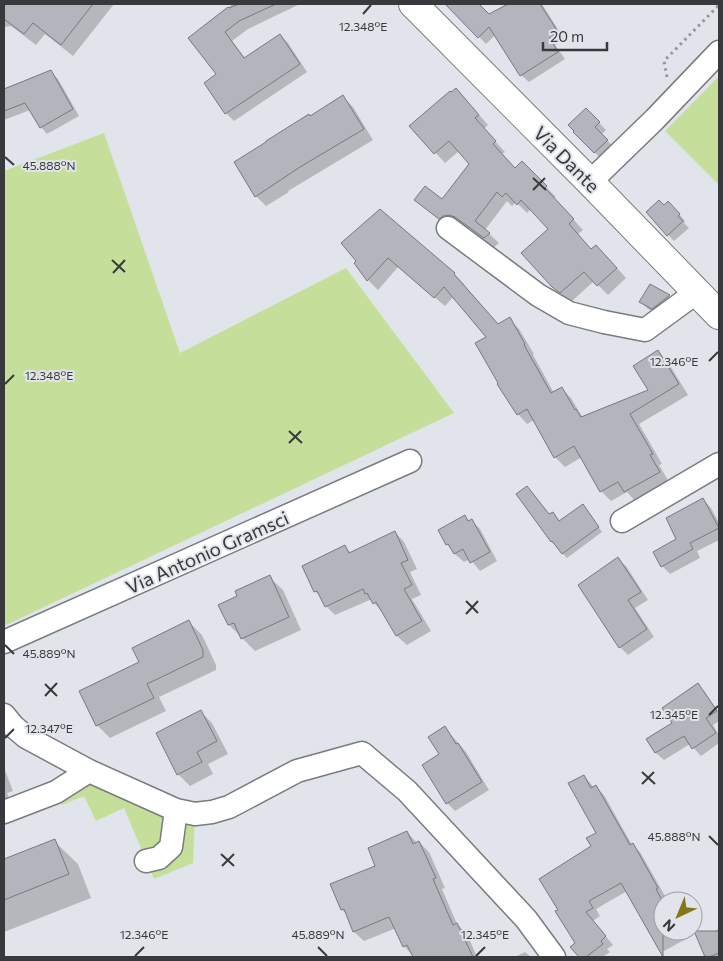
<svg xmlns="http://www.w3.org/2000/svg" width="723" height="961" font-family="Commissioner,sans-serif">
<style>
.green{fill:#c5df9b}
.shadow{fill:#0003}
.building{fill:#b2b6bc;stroke:#76797f}
.lines{fill:none;stroke-linecap:round;stroke-linejoin:round}
.street-casing{stroke:#787c81;stroke-width:25}
.secondary-casing{stroke:#787c81;stroke-width:30}
.path{stroke:#93969a;stroke-width:3;stroke-dasharray:2.5 4;stroke-linecap:butt}
.street{stroke:#fff;stroke-width:22}
.secondary{stroke:#fff;stroke-width:28}
.ticks{fill:none;stroke:#38393c;stroke-width:2}
.labels{text-anchor:middle;dominant-baseline:central;stroke-width:4;stroke-linejoin:round;paint-order:stroke}
.street-label{font-size:19px;fill:#38393c;stroke:#e1e5eb}
.ticks-label{font-size:12px;text-anchor:middle;fill:#38393c;stroke:#e1e5eb;stroke-width:4;stroke-linejoin:round;paint-order:stroke}
</style>
<rect width="100%" height="100%" fill="#e1e5eb"/>
<!-- green -->
<path class="green" d="M719 76V185L665 131Z
M104 133 180 353 346 268 454 413 4 626V171Z
M89 771 195 814 193 863 154 879 124 808 96 821 84 796 62 805 56 792Z"/>
<!-- shadow -->
<path class="shadow" d="M4 4H114L73 56 45 34 36 45 11 26 4 27Z
M233 4H300L248 29 232 41 245 58 280 35 288 43 307 72 234 121 226 113 218 75 190 38Z
M452 4H478L489 16 511 4H542L564 39 555 45 565 59 529 82 521 75 495 35 486 44 449 6Z
M51 72 58 79 79 116 47 134 41 127 30 110 4 120V90Z
M343 97 353 107 373 140 288 191 289 192 266 206 256 196 311 117Z
M466 100 488 125 484 129 505 152 502 154 515 169 522 163 556 197 554 198 583 230 577 235 592 250 606 256 626 278 608 295 594 281 571 302 563 297 553 286 550 229 531 209 527 213 516 202 512 206 507 201 485 230 499 243 494 247 467 227 460 224 450 228 426 209 416 200 442 201 471 164 459 151 445 163 411 126Z
M586 109 606 130 601 135 614 147 601 159 575 132Z
M664 207 675 209 685 221 684 223 689 228 674 241 647 212Z
M380 211 454 274 464 284V285L499 325 509 319 519 329 534 354 533 355 554 393 561 388 571 398 583 418 650 391 658 352 668 362 688 395 639 424 662 464 659 465 669 482 635 501 627 492 611 501 601 491 582 457 565 467 555 457 534 420 527 424 518 414 488 337 454 296 445 306 398 267 378 290 368 280Z
M651 285 669 296 676 303 660 315 648 309 641 302Z
M527 487 550 515 553 513 560 522 587 510 602 532 567 558 552 542 518 494Z
M703 499 711 508 719 523V540L697 551 700 558 670 574 662 566Z
M465 517 469 521 471 520 480 529 497 561 480 571 470 559 464 562 455 554 447 544 440 530Z
M395 532 404 542 417 569 410 572 421 595 412 599 431 631 407 645 397 636 384 613 374 603 372 599 335 615 326 606 322 598 315 591 344 546 351 553Z
M618 559 626 566 648 600 635 608 654 637 628 655 620 647Z
M269 577 283 590 301 630 255 651 229 625 239 597Z
M189 622 202 635 216 665V670L159 697 166 711 110 738 97 725 141 663Z
M698 685 705 692 719 713V721L713 725 719 735V743L701 756 690 744 664 760 656 753 648 739 674 723Z
M200 711 212 723 228 754 208 764 213 774 190 786 178 774Z
M445 728 466 752 489 790 455 811 447 803 441 755Z
M4 768 13 791 7 793 9 798 4 800Z
M584 776 591 784 594 788 596 787 604 795 632 845 640 852 665 896 663 897 665 901H663V931H682L686 939 664 951 656 943 627 891 596 909 600 916 593 921 613 945 607 949 610 952 603 957H580L572 947 577 943 560 910 593 847 598 833Z
M407 832 417 843 419 842 429 852 445 888 442 889 457 924 467 934 477 957H414L404 946 396 928 364 941 354 932 348 915 342 910 332 885 376 866Z
M54 841 78 864 91 898 4 932V860Z
M719 929V957H706L698 938Z
M525 952 531 957H515Z"/>
<!-- building -->
<path class="building" d="M4 4H93L61 45 33 23 24 34 4 19Z
M239 4H276L239 21 225 32 244 58 280 34 300 64 225 114 204 83 216 74 188 38 228 7 229 8Z
M445 4H479L489 14 508 4H540L558 32 549 37 558 52 520 76 489 27 478 38Z
M51 70 73 109 40 128 25 103 4 111V89Z
M456 88 479 115 475 118 496 141 493 144 515 168 522 161 547 186 545 188 574 219 569 224 591 249 596 245 617 268 597 286 584 272 560 293 552 287 521 253 548 229 521 200 517 205 506 193 502 197 497 192 475 221 490 233 484 238 455 217 449 215 443 216 439 219 414 200 425 186 442 199 469 164 449 141 434 154 409 126 450 91 451 92Z
M343 95 364 129 300 167 255 197 234 162 266 142V141L309 114 310 116Z
M586 108 600 122 595 127 608 140 594 153 573 132 574 131 568 125Z
M659 200 664 205 668 201 680 214 678 216 683 221 667 236 646 212Z
M380 209 455 273 454 274 498 324 510 317 525 344 524 345 551 393 562 387 575 410 576 409 581 417 648 390 633 366 658 350 679 384 630 414 653 454 650 455 660 472 624 492 618 482 600 492 574 446 554 458 527 409 517 415 497 384 498 383 475 343 486 337 444 287 434 298 388 258 367 281 354 263 356 261 341 243Z
M650 284 670 295 652 309 639 302Z
M527 486 549 514 553 512 559 521 583 504 599 527 562 554 552 541 551 542 516 494Z
M703 498 719 528 690 543 693 549 661 567 653 552 676 539 666 518Z
M465 515 468 521 472 519 490 552 470 563 463 549 454 554 448 544 446 545 438 530Z
M395 531 408 560 401 563 412 585 404 589 422 621 396 636 376 602 373 604 367 593 365 594 363 589 325 607 317 591 314 592 302 566 345 545 349 553Z
M618 557 641 592 628 600 647 629 619 648 578 585Z
M270 575 289 617 241 639 234 623 228 625 218 605 237 596 235 591Z
M189 620 203 650V657L147 684 154 698 96 726 79 691 139 662 132 648Z
M698 683 717 711 706 718 716 733 692 749 684 736 655 753 646 739 672 723 662 708Z
M201 710 217 741 197 752 202 762 177 775 156 733Z
M445 726 456 744 458 743 482 782 446 804 422 765 439 754 428 737Z
M584 775 591 788 596 785 630 845 633 843 658 888 656 889 663 902V957L621 883 589 901 593 908 586 912 606 936 601 941 603 944 586 957H579L570 947 575 943 555 911 558 910 539 879 591 846 586 838 596 833 568 783Z
M407 831 413 844 419 841 436 878 433 879 453 925 457 923 473 957H413L407 945 403 947 389 917 353 932 344 909 341 910 330 884 375 866 368 848Z
M55 839 69 874 4 900V859Z
M694 931H719V953L709 957H705Z"/>
<g class="lines">
<defs>
<path id="street" d="M590 182 655 119 719 52
M448 228 538 295 569 313 604 322 645 330 697 292
M622 521 719 464
M4 642 410 461
M4 715 13 726 26 737 89 771 176 810 195 814 212 812 229 807 297 771 362 753 407 791 526 919 554 957
M4 812 56 792 89 771
M146 861 159 858 171 847 176 810"/>
<path id="secondary" d="M413 4 590 182 719 315"/>
</defs>
<!-- street casing -->
<use href="#street" class="street-casing"/>
<!-- secondary casing -->
<use href="#secondary" class="secondary-casing"/>
<!-- path -->
<path class="path" d="M667 77 664 61 719 5"/>
<!-- street -->
<use href="#street" class="street"/>
<!-- secondary -->
<use href="#secondary" class="secondary"/>
</g>
<!-- ticks -->
<path class="ticks" d="M363 14 371 5M5 157 14 165M533 178 546 190M533 190 545 178M112 260 125 272M113 273 125 260M709 361 718 352M5 384 14 375M289 431 302 443M289 443 301 431M466 601 478 613M466 614 478 601M5 645 14 654M45 684 57 696M45 696 57 683M709 715 718 706M5 738 14 729M642 772 655 784M642 784 654 772M709 836 718 845M221 854 234 866M222 866 234 854M318 947 327 956M135 956 144 947M476 956 485 947"/>
<g class="labels">
<!-- street labels -->
<g class="street-label">
<text transform="translate(567 159) rotate(45)">Via Dante</text>
<text transform="translate(207 552) rotate(-24)">Via Antonio Gramsci</text>
</g>
</g>
<g class="ticks-label">
<text x="363" y="31">12.348°E</text>
<text x="49" y="170">45.888°N</text>
<text x="674" y="366">12.346°E</text>
<text x="49" y="380">12.348°E</text>
<text x="49" y="658">45.889°N</text>
<text x="674" y="719">12.345°E</text>
<text x="49" y="733">12.347°E</text>
<text x="674" y="841">45.888°N</text>
<text x="144" y="939">12.346°E</text>
<text x="485" y="939">12.345°E</text>
<text x="318" y="939">45.889°N</text>
</g>
<!-- border -->
<rect width="723" height="961" fill="none" stroke="#38393c" stroke-width="10"/>
<!-- north arrow -->
<g transform="translate(678 916) rotate(224)"><circle r="24" fill="#e1e5eb" stroke="#9da0a5"/>
<path d="M0-4L9 19L0 12L-9 19Z" fill="#84771b"/>
<text y="-8" font-size="14" font-weight="bold" text-anchor="middle" fill="#38393c">N</text>
</g>
<!-- scale -->
<path d="M543 42v8h64v-8" fill="none" stroke="#38393c" stroke-width="2.5"/>
<text x="550" y="42" font-size="15" fill="#38393c" stroke="#e1e5eb" stroke-width="4" paint-order="stroke">20 m</text>
</svg>
